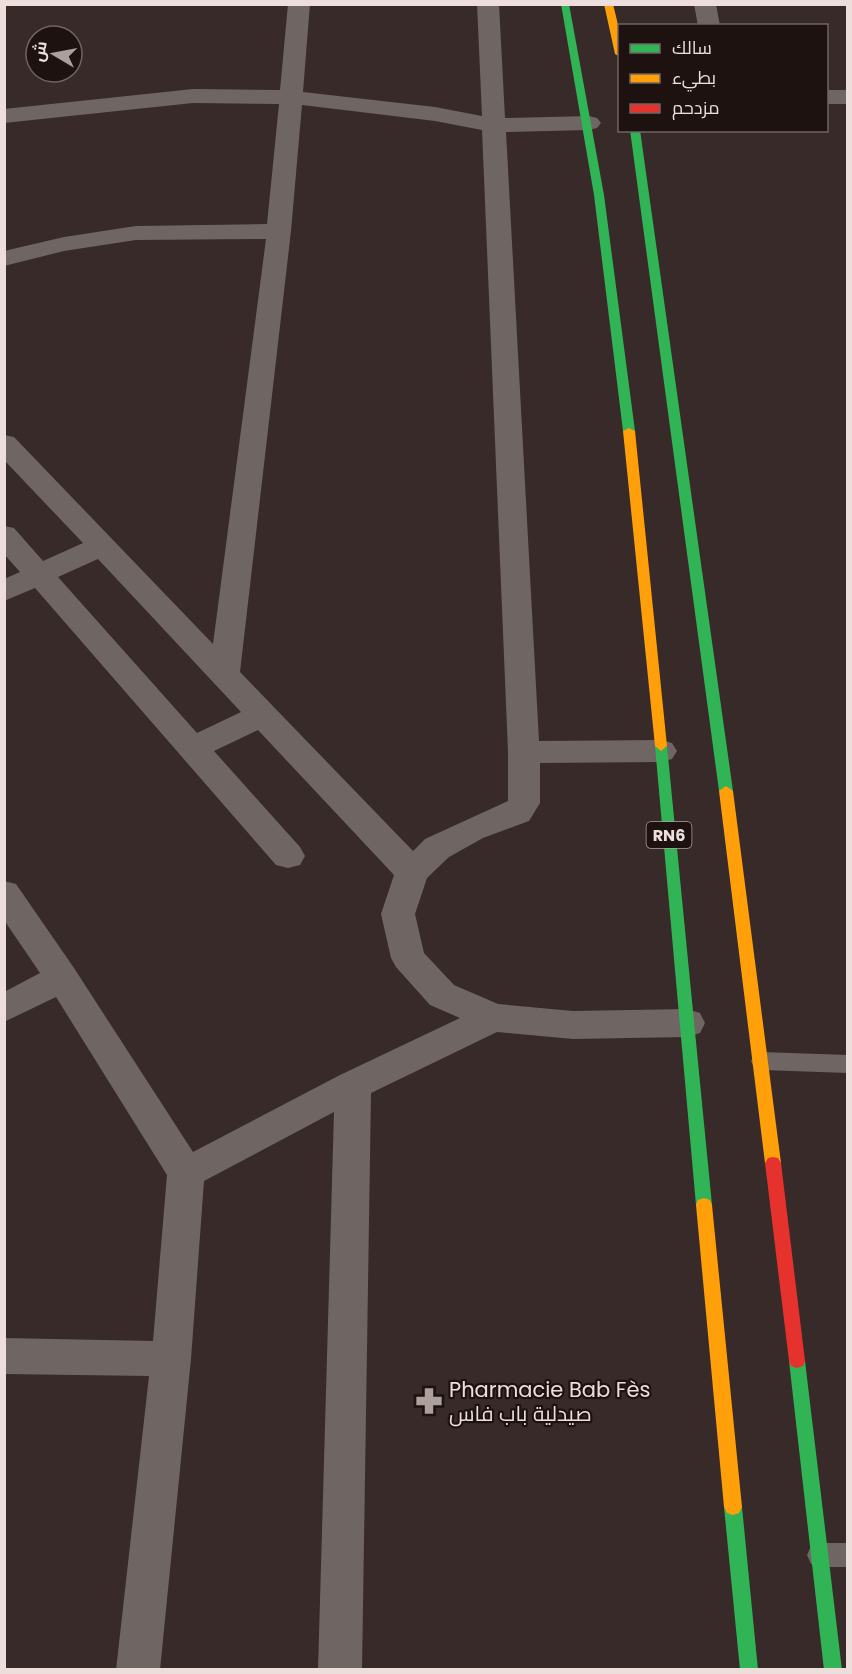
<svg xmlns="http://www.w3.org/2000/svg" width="852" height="1674" font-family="Poppins,Cairo,sans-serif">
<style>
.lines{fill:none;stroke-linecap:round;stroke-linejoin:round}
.lane{fill:#6f6563;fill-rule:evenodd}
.street{fill:#6f6563;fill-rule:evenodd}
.fast{fill:#30b455;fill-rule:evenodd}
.slow{fill:#ff9f0a;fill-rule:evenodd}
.jam{fill:#e5322d;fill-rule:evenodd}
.labels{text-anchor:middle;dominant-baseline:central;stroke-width:4.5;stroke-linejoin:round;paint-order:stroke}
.shield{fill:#1d1210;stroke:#afa19e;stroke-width:1.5}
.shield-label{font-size:16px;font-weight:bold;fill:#eddedb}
.near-poi-label{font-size:21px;fill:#eddedb;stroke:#1d1210;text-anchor:start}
</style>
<rect width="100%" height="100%" fill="#372a28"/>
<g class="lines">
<!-- lane -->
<path class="lane" d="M762 1052 848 1055V1073L762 1070 754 1067 751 1061 754 1055Z
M820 1543H848V1567H820L811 1564 807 1555 811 1546Z"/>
<!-- street -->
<path class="street" d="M288 4H310L303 92 435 107 482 116 477 4H499L505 118 589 116 597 118 601 123 597 128 589 130 506 132 539 741 661 740 672 743 677 751 672 759 661 762 540 763V803L529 821 483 838 449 857 427 878 415 914 424 953 454 985 498 1004 573 1011 687 1009 700 1013 705 1023 700 1033 687 1037 573 1039 497 1032 371 1093 362 1670H318L334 1112 204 1181 191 1359 160 1670H116L149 1376 4 1374V1338L153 1341 167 1175 56 997 4 1022V992L40 973 4 920V881L16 884 74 968 193 1152 340 1075 460 1018 430 1005 396 967 391 958 381 914 394 875 258 730 214 751 300 847 305 856 300 865 288 868 276 865 35 588 4 601V579L20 572 4 554V526L14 528 43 561 83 543 4 460V435L14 437 213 644 266 239 136 240 64 251 4 266V251L64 237 136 226 267 224 279 104 193 103 4 123V109L193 89 280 90ZM302 105 435 121 482 130 508 752V801L425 839 413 851 240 672 291 231ZM98 559 241 712 197 733 58 577Z
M694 4H716L720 26H698Z
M826 90H848V104H826Z"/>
<!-- fast -->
<path class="fast" d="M561 4H569L604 195 635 431 629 434 623 431 594 195Z
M630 130H640L733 791 726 796 719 791Z
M661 741 667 746 712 1205 710 1210 704 1212 698 1210 696 1205 655 746Z
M797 1354 803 1356 805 1361 842 1670H824L789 1361 791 1356Z
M733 1499 739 1501 742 1507 758 1670H740L724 1507 727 1501Z"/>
<!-- slow -->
<path class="slow" d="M604 4H613L620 33V57L615 54Z
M629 428 635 431 667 746 661 751 655 746 623 431Z
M726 786 733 791 781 1163 778 1168 773 1169 768 1168 765 1163 719 791Z
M704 1198 710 1200 712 1205 742 1507 739 1513 733 1515 727 1513 724 1507 696 1205 698 1200Z"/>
<!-- jam -->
<path class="jam" d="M773 1157 778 1158 781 1163 805 1361 803 1366 797 1368 791 1366 789 1361 765 1163 768 1158Z"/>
</g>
<!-- icons -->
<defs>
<symbol id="pharmacy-bare" viewBox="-9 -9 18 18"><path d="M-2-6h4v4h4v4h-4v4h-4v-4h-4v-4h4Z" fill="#ad9f9c" stroke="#1d1210" stroke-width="2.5" paint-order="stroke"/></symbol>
</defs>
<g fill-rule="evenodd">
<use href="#pharmacy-bare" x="410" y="1382" width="38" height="38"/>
</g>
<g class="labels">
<!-- shield labels -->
<rect class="shield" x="646.5" y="822" width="45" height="26" rx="4.5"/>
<g class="shield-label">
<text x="669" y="835">RN6</text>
</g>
<!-- near-poi labels -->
<g class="near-poi-label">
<text x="449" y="1389">Pharmacie Bab Fès<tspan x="449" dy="24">صيدلية باب فاس</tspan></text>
</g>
</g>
<!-- border -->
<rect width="852" height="1674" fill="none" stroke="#eddedb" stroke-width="12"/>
<!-- legend -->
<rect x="618" y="24" width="210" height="108" fill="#1d1210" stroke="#706461" stroke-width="1.5"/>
<rect x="630" y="44" width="30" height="9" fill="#30b455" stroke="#706461" stroke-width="1.5"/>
<text x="672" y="54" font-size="18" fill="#eddedb">سالك</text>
<rect x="630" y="74" width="30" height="9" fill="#ff9f0a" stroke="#706461" stroke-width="1.5"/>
<text x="672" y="84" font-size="18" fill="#eddedb">بطيء</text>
<rect x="630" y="104" width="30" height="9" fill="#e5322d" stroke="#706461" stroke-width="1.5"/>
<text x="672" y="114" font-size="18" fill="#eddedb">مزدحم</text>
<!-- north arrow -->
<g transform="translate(54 54) rotate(280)"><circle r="28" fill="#1d1210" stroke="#706461" stroke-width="1.5"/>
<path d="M0-4.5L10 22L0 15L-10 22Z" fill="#ad9f9c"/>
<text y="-9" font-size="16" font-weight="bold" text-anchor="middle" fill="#eddedb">ش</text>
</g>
</svg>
